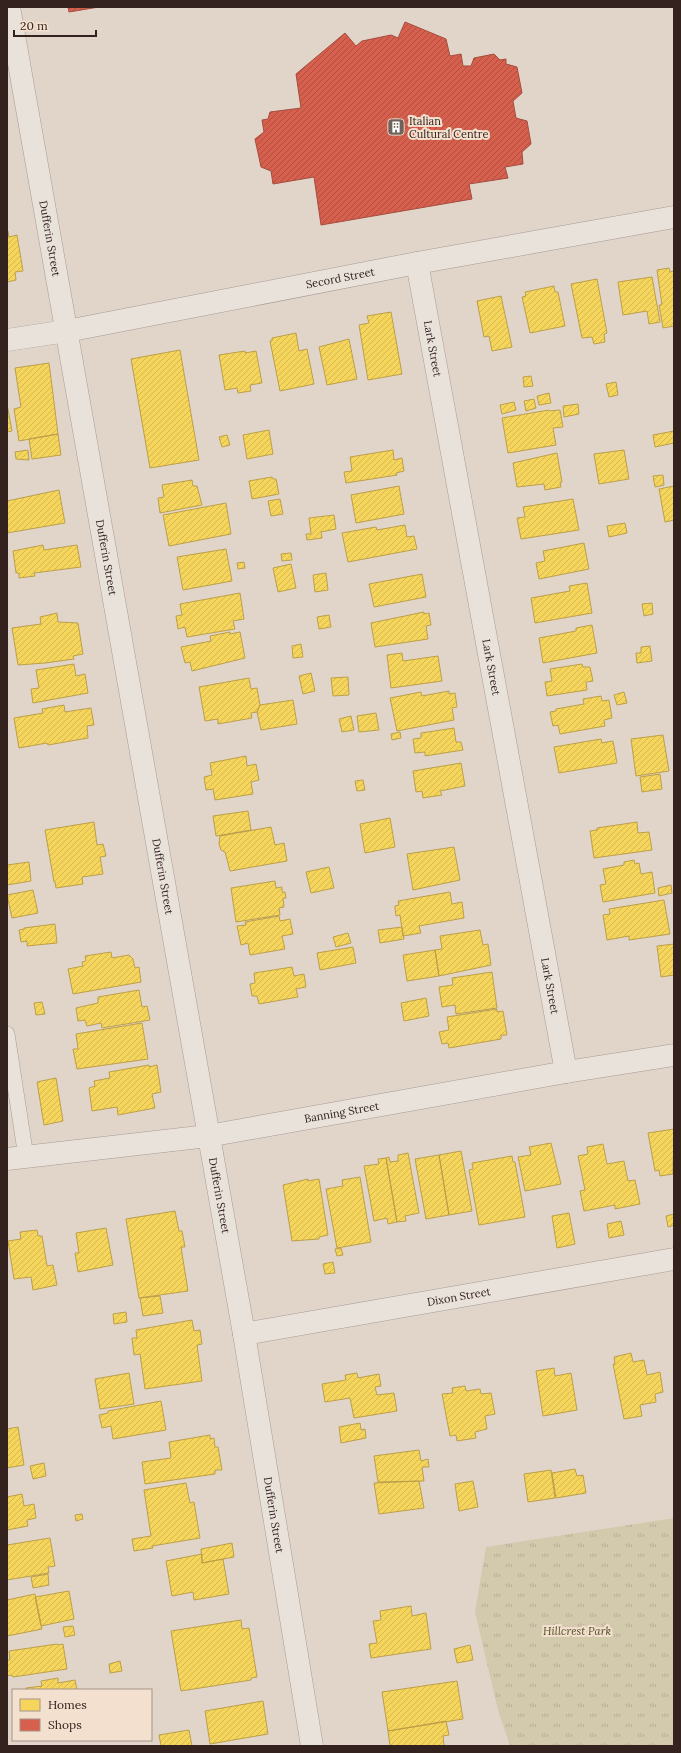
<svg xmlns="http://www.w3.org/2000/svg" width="681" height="1753" font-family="Lora,serif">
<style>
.park{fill:url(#park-tufts)}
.homes{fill:url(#homes-hatch);stroke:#bc9f49}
.shops{fill:url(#shops-hatch);stroke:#a54d3f}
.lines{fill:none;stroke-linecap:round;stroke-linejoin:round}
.lane-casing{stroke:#a69b94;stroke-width:16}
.street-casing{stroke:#a69b94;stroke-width:23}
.lane{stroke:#e9e2db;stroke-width:15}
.street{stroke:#e9e2db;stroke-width:22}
.labels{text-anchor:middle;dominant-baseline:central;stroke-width:4;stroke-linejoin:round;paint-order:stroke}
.poi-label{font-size:11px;fill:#33221d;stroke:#f3e0cf;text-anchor:start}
.street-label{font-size:11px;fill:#33221d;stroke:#f3e0cf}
.park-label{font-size:11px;font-style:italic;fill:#4e4e24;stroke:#f3e0cf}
</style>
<defs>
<pattern id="park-tufts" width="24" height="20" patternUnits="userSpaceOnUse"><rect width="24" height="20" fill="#d3caad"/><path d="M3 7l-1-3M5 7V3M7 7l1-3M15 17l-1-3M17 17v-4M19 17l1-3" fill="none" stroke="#b6ad94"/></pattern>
<pattern id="homes-hatch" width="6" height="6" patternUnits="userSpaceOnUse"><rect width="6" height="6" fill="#f6d55c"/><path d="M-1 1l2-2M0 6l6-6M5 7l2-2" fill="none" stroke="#d3b750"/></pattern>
<pattern id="shops-hatch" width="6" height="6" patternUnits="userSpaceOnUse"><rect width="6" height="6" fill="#d6604d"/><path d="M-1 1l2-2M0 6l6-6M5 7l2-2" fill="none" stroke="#ae4f3f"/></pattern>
</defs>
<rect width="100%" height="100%" fill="#e1d5ca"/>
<!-- park -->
<path class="park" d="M674 1518V1746H510L498 1710 475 1612 486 1547Z"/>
<!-- homes -->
<path class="homes" d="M7 231H8L9 237 17 235 23 271 15 272 16 280 7 282Z
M669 268 670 272 674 271V326L663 328 659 305H662L657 270Z
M652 277 660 322 649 324 647 311 623 315 618 282Z
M597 279 607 333 604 334 605 342 594 344 592 337 582 338 571 284Z
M554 286 555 292H558L565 326 530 333 522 297 526 296 525 292Z
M501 296 512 347 492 351 489 336 484 337 477 301Z
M391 312 402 374 368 380 359 325 369 323 367 316Z
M296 333 299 351 307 349 314 384 280 391 270 341H272V338Z
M349 339 357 379 327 385 319 347Z
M180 350 199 460 150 468 131 359Z
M245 351V353L256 351 262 383 250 385 251 391 238 393 237 388 225 390 219 355Z
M49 363 58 434 19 441 14 409 21 407 15 368Z
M531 376 533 386 524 387 523 377Z
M616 382 618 395 609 397 606 384Z
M549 393 551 403 539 405 537 396Z
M534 399 536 408 526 411 524 401Z
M514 402 516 410 502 414 500 405Z
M7 404 12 431 7 432Z
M578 404 579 414 564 417 563 406Z
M549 410 550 411 560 410 563 427 553 428 556 445 508 453 502 418Z
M269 430 273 454 247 459 243 435Z
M674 431V443L655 447 653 435Z
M58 434 61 455 32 459 29 439Z
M227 435 230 445 222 447 219 437Z
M28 450 29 460 16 459 15 452Z
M393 450 394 460 402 458 404 471 396 473 397 475 346 483 344 472 352 471 350 457Z
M624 450 629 479 599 484 594 454Z
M557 453 562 482H560L561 487 545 490 544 484 517 487 513 463Z
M663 475 664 485 655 487 653 476Z
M272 477 273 479H276L279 494 252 499 249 481Z
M192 480 193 486H197L202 505 160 513 158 498 164 497 162 485Z
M399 486 404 514 356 523 351 495Z
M674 486V520L665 522 659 489Z
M59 490 65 523 7 533V501Z
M280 499 283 514 271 516 268 501Z
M573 499 579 530 521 539 517 518 525 517 523 507Z
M226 503 231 534 169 546 163 515Z
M334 515 336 529 321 532 322 538 307 540 306 534H311L309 518Z
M625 523 627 533 609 537 607 526Z
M405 525 407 537 414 536 417 549 348 562 342 533 376 527 377 530Z
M584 543 589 569 539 579 536 563 545 561 543 551Z
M43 545 44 550 77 545 81 567 34 573 35 576 19 578V573H16L13 551Z
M226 549 232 581 183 590 177 557Z
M291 553 292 560 282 561 281 554Z
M244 562 245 568 238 569 237 563Z
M291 564 296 588 278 592 273 568Z
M326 573 328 590 315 592 313 575Z
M422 574 426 597 374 607 369 584Z
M587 583 592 613 535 623 531 598 570 591 569 586Z
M240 593 244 619 233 621 235 629 187 637 185 627 178 629 176 616 182 615 180 604Z
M652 603 653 614 644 616 642 604Z
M424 612V614L429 613 431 625 426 626 428 639 375 647 371 623Z
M57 613 58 622 78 623 83 654 73 656 74 659 45 663 18 665 12 628 41 624 40 617Z
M329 615 331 627 319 629 317 617Z
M592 625 597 653 543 663 539 638 576 631V628Z
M230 632V634L240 632 245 658 192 671 190 662 185 663 181 647 211 641 210 636Z
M301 644 303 657 293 658 292 646Z
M650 646 652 661 637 663 636 653H641V647Z
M402 653 403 661 438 656 442 681 391 688 387 655Z
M74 664 76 676 85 674 88 693 33 703 31 689 39 688 36 670Z
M582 664 583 667H590L593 681 586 682 587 690 547 696 545 682 552 681 550 669Z
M311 673 315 691 303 694 299 676Z
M348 677 349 695 333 696 331 678Z
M249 678 251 689 257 688 260 705 257 712 251 713 252 718 218 724V719L205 721 199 687Z
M449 691V694L455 693 457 707 452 708 454 720 397 731 390 698 421 692 422 696Z
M624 692 627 703 617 705 614 695Z
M601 696 602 701 609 700 612 718 604 720 605 726 560 734 558 725 553 726 550 712 556 711V709L584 704 583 699Z
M293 700 297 724 261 730 257 712 260 705Z
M64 705 65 712 91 708 94 725 87 726 88 738 48 745 47 743 19 748 14 718 43 713 42 709Z
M376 713 379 730 359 732 357 716Z
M351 716 354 730 342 732 339 719Z
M454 728 456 742H461L463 750 425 756V752L415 753 413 739 421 738V733Z
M400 732 401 738 392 740 391 734Z
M663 735 669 771 636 776 631 739Z
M601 739 602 743 613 741 617 763 559 773 554 747Z
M246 756 247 766 256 764 259 780 251 782 253 794 215 800 213 789 206 790 204 777 212 775 210 763Z
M461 763 465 786 440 791 442 795 423 798 422 791 416 792 413 771Z
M660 774 662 789 642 792 640 777Z
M363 780 365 790 357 791 355 781Z
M248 811 251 830 216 836 213 816Z
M390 818 395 847 365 853 360 824Z
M94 822 97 845 103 844 106 856 100 857 103 874 82 877 83 884 56 888 55 882H54L45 830Z
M637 822 638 833 649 832 652 850 594 858 590 831 597 830V828Z
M271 827 275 845 284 843 287 861 230 871 225 852 221 850 219 844 220 836Z
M454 847 460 880 413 890 407 854Z
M634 860 635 864 639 863 641 874 652 872 655 893 603 902 600 885 606 884 603 869 624 865V862Z
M29 862 31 881 7 885V865Z
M329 867 334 888 311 893 306 872Z
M275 881 276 888 282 887V892H285L286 898H283L284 907 279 908 280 915 236 922 231 888Z
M671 885 672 893 659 896 658 888Z
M33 890 38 913 12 918 7 895Z
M450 892 452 904 462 902 464 918 419 926 421 933 403 936 400 915 396 916 395 908V906L399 905 398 901Z
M664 900 670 934 629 940V936L607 940 603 915 610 914 609 909Z
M279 916 280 921 290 919 293 934 282 936 285 949 250 955 248 943 241 945 237 926 246 925 245 922Z
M55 924 57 943 27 946V941L21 942 19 930 24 929V928Z
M402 927 404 939 380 943 378 930Z
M480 930 483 945 488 944 491 965 439 976 435 950 442 949 440 936Z
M348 933 351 943 336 947 333 937Z
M674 944V975L661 977 657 946Z
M353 947 356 963 320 970 317 953Z
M435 950 439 976 407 981 403 955Z
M111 952 112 958 129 955 133 959 135 968 139 967 141 982 73 994 68 969 83 966 82 962 86 961 85 956Z
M292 967 294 976 304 974 306 987 296 989 298 997 259 1004 257 996H252L250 984 255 983 254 973Z
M492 972 497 1008 456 1014 455 1005 442 1007 439 987 453 985 452 978Z
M139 990 142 1007 147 1006 150 1020 102 1028 101 1023 87 1026 85 1020 78 1021 76 1008 98 1003V997Z
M426 998 429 1016 404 1021 401 1003Z
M42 1002 45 1014 36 1015 34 1003Z
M497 1009V1012L503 1011 507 1035H501V1039L449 1048 448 1043 442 1044 439 1032 449 1030 447 1017Z
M142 1023 148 1059 77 1069 73 1049H78L76 1034Z
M149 1065V1067L157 1065 161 1092 152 1094 155 1108 118 1115 117 1107 92 1111 89 1088 95 1086 94 1081 110 1078 109 1072Z
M56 1078 63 1121 44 1125 37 1082Z
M674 1129 673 1174 660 1176 659 1170 655 1171 648 1133Z
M551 1143 561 1184 525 1191 518 1157 531 1155 529 1147Z
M603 1144 607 1164 624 1161 628 1181 635 1180 640 1204 615 1209V1205L584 1211 580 1191 585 1190 578 1156 588 1154 587 1147Z
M461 1151 472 1211 449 1215 439 1155Z
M408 1153 419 1213 405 1216 406 1221 397 1222 386 1158 389 1157 390 1162 398 1161V1155Z
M439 1155 449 1215 426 1219 415 1159Z
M512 1156 513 1162H515L525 1217 479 1225 469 1170 473 1169 472 1163Z
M386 1158 397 1222 388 1224 387 1218 374 1221 364 1166 379 1164 378 1159Z
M360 1177 371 1242 337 1248 326 1189 343 1186 342 1180Z
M308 1179V1181L319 1179 328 1235 319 1237V1239L292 1241 283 1185Z
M175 1211 179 1231H182L185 1247H181L188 1291 139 1298 126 1219Z
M569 1213 575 1244 557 1248 552 1216Z
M674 1214V1225L668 1227 666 1216Z
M621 1221 624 1235 609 1238 607 1224Z
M106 1228 113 1265 78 1272 75 1253H79L76 1233Z
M37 1230 38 1236H42L47 1266 53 1265 57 1285 33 1290 31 1277 14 1279 8 1241 21 1239 20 1232Z
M341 1248 343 1255 337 1256 335 1249Z
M333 1262 335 1273 325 1274 323 1264Z
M160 1296 163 1313 143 1316 140 1298Z
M126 1312 127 1322 114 1324 113 1314Z
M192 1320 194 1331 200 1330 202 1344 197 1345 202 1381 145 1389 140 1354 134 1355 132 1338H137L136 1330Z
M631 1353 633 1362 644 1360 647 1375 660 1372 663 1392 655 1394 656 1402 640 1405 642 1416 624 1419 613 1364H615L614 1357Z
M554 1368 555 1376 571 1373 577 1410 543 1416 536 1371Z
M129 1373 134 1404 100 1409 95 1379Z
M357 1373 358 1378 379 1374 381 1386 375 1387 377 1395 394 1393 397 1411 354 1418 350 1398 325 1402 322 1384 346 1380 345 1375Z
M465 1386 466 1391 480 1389 481 1394 491 1393 495 1414 485 1416 487 1429 475 1432 476 1438 457 1441 456 1435 450 1436 442 1394 453 1393 452 1388Z
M161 1401 166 1430 113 1439 111 1426 102 1428 99 1415 108 1413V1411Z
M360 1423 361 1430 365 1429 366 1438 341 1443 339 1427Z
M18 1427 24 1465 7 1468V1429Z
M210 1435V1439L214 1438 215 1447H218L222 1470H215V1474L145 1484 142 1462 171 1458 169 1442Z
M419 1450 421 1461 428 1459 429 1467H422L424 1481 378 1482 374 1456Z
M44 1463 46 1476 33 1479 30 1466Z
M575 1469 577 1476 583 1475 586 1493 556 1498 552 1473Z
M551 1470 555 1498 528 1502 524 1474Z
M419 1481 424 1508 379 1514 374 1483Z
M473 1481 478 1507 459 1511 455 1484Z
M186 1483 190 1503 194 1502 200 1538 152 1546 153 1548 134 1551 132 1539 151 1536 144 1490Z
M22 1494 24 1506 34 1504 36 1518 27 1520 28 1526 7 1530V1497Z
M82 1514 83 1519 76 1521 75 1515Z
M50 1538 55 1566 48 1567 49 1573 7 1580V1545Z
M232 1543 234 1557 202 1563 201 1549Z
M202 1554V1563L223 1559 229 1594 194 1600 193 1592 172 1596 166 1561Z
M48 1574 49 1585 33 1588 31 1577Z
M69 1591 74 1619 41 1626 35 1597Z
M35 1594 42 1629 7 1636V1600Z
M411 1606 412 1616 426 1613 431 1649 371 1658 369 1644 377 1643 373 1621 381 1620 380 1611Z
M241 1620 242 1629 249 1628 257 1677 251 1678V1680L181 1691 171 1631Z
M73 1626 75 1635 65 1637 63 1627Z
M57 1644 58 1645 63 1644 67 1669 13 1677 12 1675 7 1676V1660H10L9 1651Z
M470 1645 473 1660 457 1663 454 1649Z
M120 1661 122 1671 110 1673 109 1664Z
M58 1678V1683L75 1680 77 1690H27L26 1688 42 1686 41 1681Z
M457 1681 463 1719 388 1731 382 1692Z
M263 1701 268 1734 210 1744 205 1711Z
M446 1721 449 1735 443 1736 444 1746H390L388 1731Z
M189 1730 192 1746H161L159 1735Z"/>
<!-- shops -->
<path class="shops" d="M68 7H99L69 12Z
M405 22 446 39 450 56 461 54 463 66H471L474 58 494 54 500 60 506 59V64L517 67 522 93 513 101 516 118 527 121 531 144 522 152 523 164 505 167 508 178 469 184 472 199 321 225 314 177 273 184 271 171 261 167 255 139 264 132 262 120 268 119 270 112 301 108 296 74 345 33 356 46 362 41 391 35 398 38Z"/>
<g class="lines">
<defs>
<path id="lane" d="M7 1034 26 1157"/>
<g id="street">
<path id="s1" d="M9 7 244 1334 312 1746"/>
<path id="s2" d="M417 263 566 1072"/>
<path id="s3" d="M7 340 67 331 417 263 674 217"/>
<path id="s4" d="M7 1159 208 1136 566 1072 674 1055"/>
<path id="s5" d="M244 1334 674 1259"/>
</g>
</defs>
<!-- lane casing -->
<use href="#lane" class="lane-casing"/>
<!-- street casing -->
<use href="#street" class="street-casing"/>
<!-- lane -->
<use href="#lane" class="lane"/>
<!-- street -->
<use href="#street" class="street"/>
</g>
<!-- icons -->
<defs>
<symbol id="building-square" viewBox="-11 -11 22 22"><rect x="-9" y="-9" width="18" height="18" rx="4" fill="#70615a" stroke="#f3e0cf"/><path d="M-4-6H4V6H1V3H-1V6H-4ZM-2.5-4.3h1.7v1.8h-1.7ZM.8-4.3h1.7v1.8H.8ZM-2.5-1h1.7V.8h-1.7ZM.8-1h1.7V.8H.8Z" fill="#fff"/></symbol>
</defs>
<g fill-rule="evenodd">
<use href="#building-square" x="386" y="117" width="20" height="20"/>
</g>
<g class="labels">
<!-- poi labels -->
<g class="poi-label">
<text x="409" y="121">Italian<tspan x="409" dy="13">Cultural Centre</tspan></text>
</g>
<!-- street labels -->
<g class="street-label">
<text stroke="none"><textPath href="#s1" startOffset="235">Dufferin Street</textPath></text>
<text stroke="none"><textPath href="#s3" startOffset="339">Secord Street</textPath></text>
<text stroke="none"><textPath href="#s2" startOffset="87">Lark Street</textPath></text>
<text stroke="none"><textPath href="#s1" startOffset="559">Dufferin Street</textPath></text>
<text stroke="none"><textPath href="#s2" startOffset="411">Lark Street</textPath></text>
<text stroke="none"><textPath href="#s1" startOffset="883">Dufferin Street</textPath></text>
<text stroke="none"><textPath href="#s2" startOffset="735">Lark Street</textPath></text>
<text stroke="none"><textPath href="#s4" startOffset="338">Banning Street</textPath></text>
<text stroke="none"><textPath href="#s1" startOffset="1207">Dufferin Street</textPath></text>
<text stroke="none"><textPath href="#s5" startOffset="218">Dixon Street</textPath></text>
<text stroke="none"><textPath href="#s1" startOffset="1531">Dufferin Street</textPath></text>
</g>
<!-- park labels -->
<g class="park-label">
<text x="577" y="1631">Hillcrest Park</text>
</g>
</g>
<!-- border -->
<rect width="681" height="1753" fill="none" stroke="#33221d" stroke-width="16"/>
<!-- legend -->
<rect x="12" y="1689" width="140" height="52" fill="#f3e0cf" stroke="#a69488"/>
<rect x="20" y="1699" width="20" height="12" fill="#f6d55c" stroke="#a69488"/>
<text x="48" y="1709" font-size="12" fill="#33221d">Homes</text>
<rect x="20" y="1719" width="20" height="12" fill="#d6604d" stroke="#a69488"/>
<text x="48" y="1729" font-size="12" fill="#33221d">Shops</text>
<!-- scale -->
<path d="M14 30v6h82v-6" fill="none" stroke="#33221d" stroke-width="2"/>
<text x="20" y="30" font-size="12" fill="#33221d" stroke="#f3e0cf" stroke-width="3" paint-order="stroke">20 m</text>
</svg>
